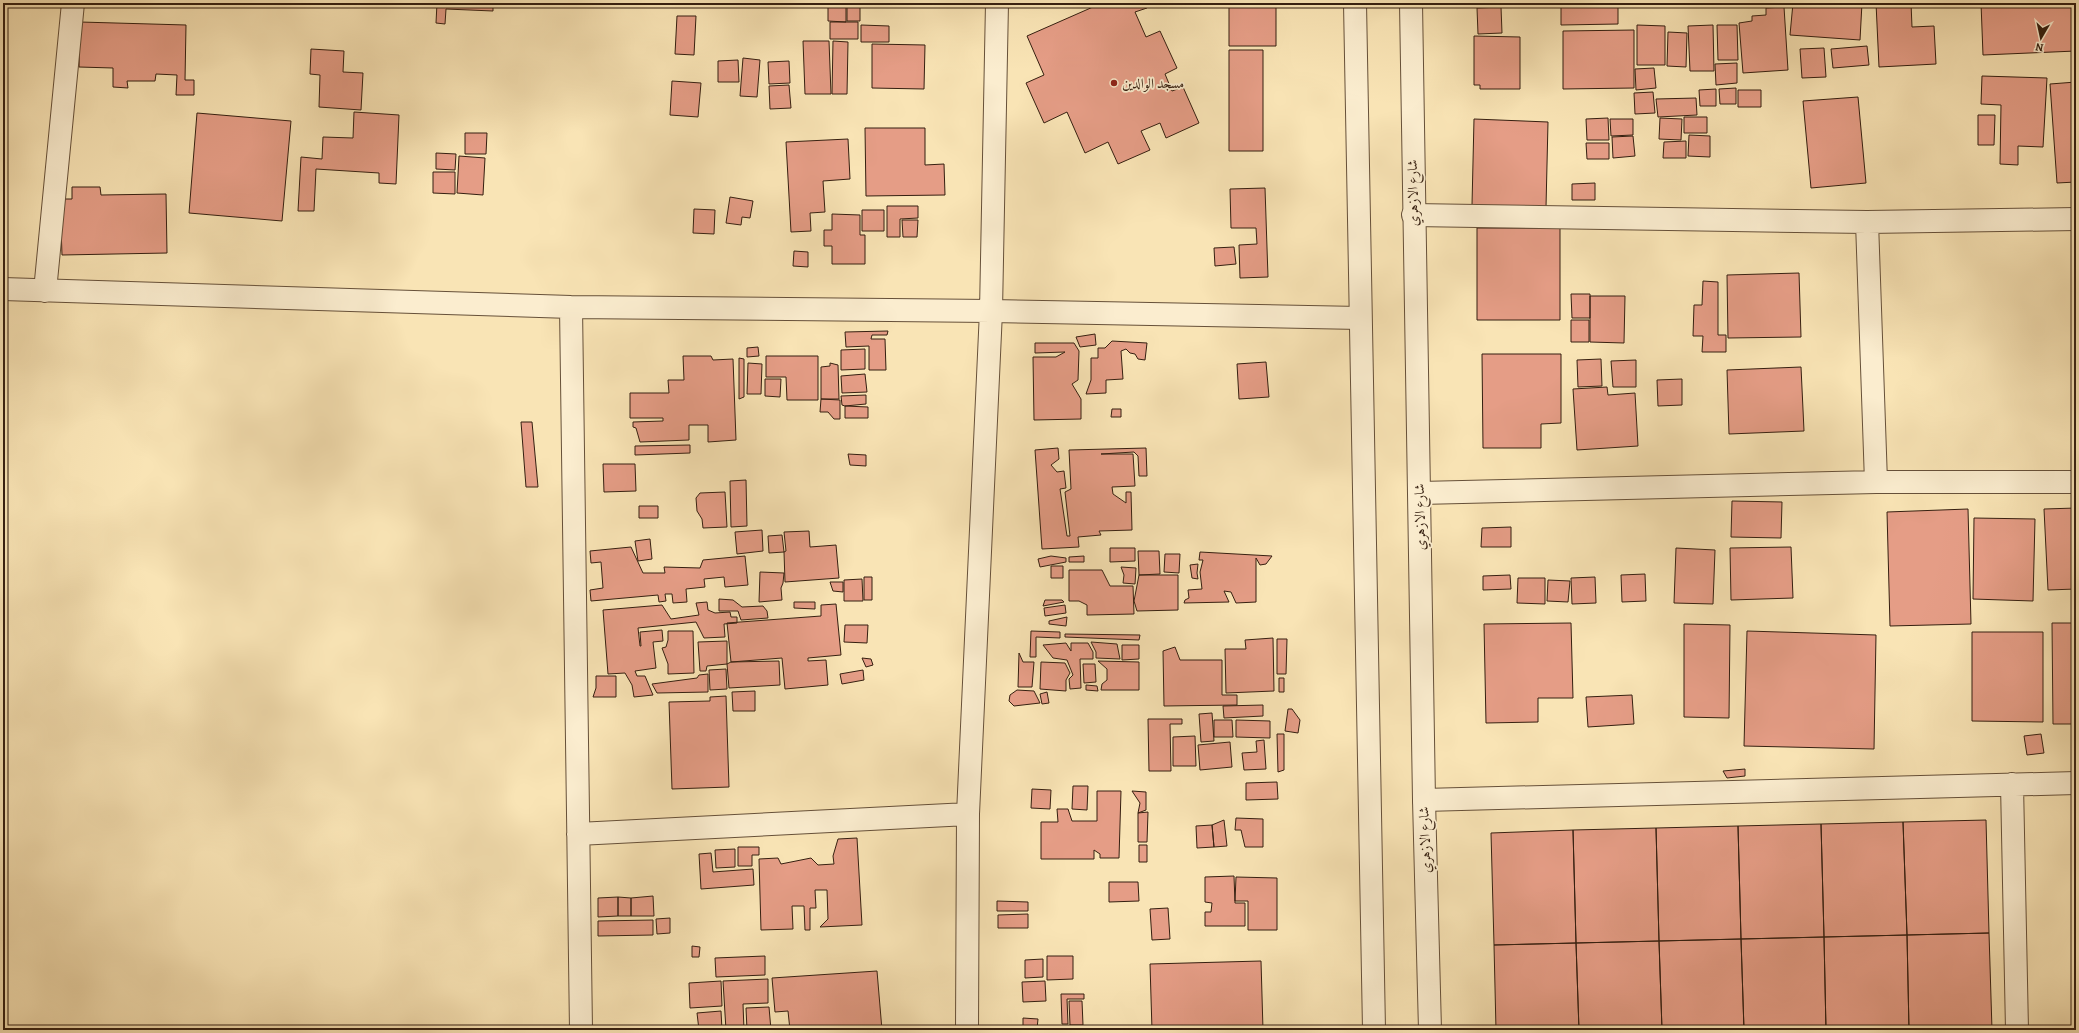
<svg xmlns="http://www.w3.org/2000/svg" width="2079" height="1033" font-family="Alegreya,Amiri,serif">
<style>
.building{fill:#e59d86;stroke:#351f10}
.lines{fill:none;stroke-linecap:round;stroke-linejoin:round}
.minor-casing{stroke:#665039;stroke-width:24}
.tertiary-casing{stroke:#665039;stroke-width:24}
.minor{stroke:#fbedcf;stroke-width:22}
.tertiary{stroke:#fbedcf;stroke-width:22}
.poi-dot{fill:#8f2418;stroke:#fbedcf;stroke-width:1.5}
.labels{text-anchor:middle;dominant-baseline:central;stroke-width:3.5;stroke-linejoin:round;paint-order:stroke}
.poi-label{font-size:14px;fill:#351f10;stroke:#fbedcf;text-anchor:start}
.street-label{font-size:14px;fill:#351f10;stroke:#fbedcf}
</style>
<rect width="100%" height="100%" fill="#f9e4b5"/>
<filter id="stains"><feTurbulence type="fractalNoise" baseFrequency=".005" numOctaves="4"/><feColorMatrix values="0 0 0 0 .2 0 0 0 0 .09 0 0 0 0 .02 0 0 0 .5 -.17"/></filter>
<radialGradient id="worn" r=".72"><stop offset=".6" stop-color="#630" stop-opacity="0"/><stop offset="1" stop-color="#630" stop-opacity=".3"/></radialGradient>
<!-- building -->
<path class="building" d="M437 3H493V11L446 9 445 24 436 23Z
M828 3H846V22L828 21Z
M847 3H860V21H847Z
M1102 3H1145L1147 8 1135 12 1146 37 1160 31 1177 68 1165 74 1172 91 1183 87 1199 123 1166 138 1160 123 1141 131 1150 150 1118 164 1108 142 1085 153 1067 112 1044 123 1026 83 1044 75 1027 36Z
M1229 3H1276V46H1229Z
M1518 3H1555V5H1518Z
M1561 3H1618V24L1561 25Z
M1793 3H1862L1860 40 1790 35Z
M1876 3H1911L1912 27 1934 26 1936 64 1879 67Z
M1981 3H2076V51L1983 55Z
M1501 7 1502 33 1478 34 1477 8Z
M1784 7 1788 70 1743 73 1739 23 1752 21V16L1766 15V8Z
M677 16H696L694 55 675 54Z
M80 22 186 25 185 80H194V95H176L177 75 156 74 155 81H127L128 88 113 87V68L79 67Z
M830 22H858V39H830Z
M861 25 889 26V42H861Z
M1637 25 1665 26V65H1637Z
M1713 25 1714 71H1690L1688 26Z
M1717 25H1737L1738 60H1718Z
M1634 30V88L1563 89V31Z
M1668 32 1687 33 1686 67 1667 66Z
M1474 36 1520 37V89H1480V85H1474Z
M803 41H829L831 94H805Z
M833 41 848 42 847 94H832Z
M872 44 925 45 924 89 872 88Z
M1867 46 1869 65 1833 68 1831 49Z
M1824 48 1826 77 1802 78 1800 49Z
M311 49 344 51 343 72 363 73 361 110 319 107 320 75 310 74Z
M1229 50H1263V151H1229Z
M743 58 760 60 757 97 740 96Z
M738 60 739 82H718V61Z
M789 61 790 83 769 84 768 62Z
M1737 63V83L1716 85 1715 64Z
M1654 68 1656 88 1636 90 1635 69Z
M1982 76 2047 78 2043 147 2018 146V165L2000 164 2001 105 1981 104Z
M672 81 701 83 698 117 670 115Z
M2076 82V182L2057 183 2050 84Z
M789 85 791 108 770 109 769 86Z
M1736 88V104H1720L1719 89Z
M1716 89V106H1700L1699 90Z
M1738 90H1761V107H1738Z
M1653 92 1655 113 1635 114 1634 93Z
M1858 97 1866 183 1811 188 1803 101Z
M1696 98 1697 115 1658 117 1656 99Z
M354 112 399 115 396 184 379 183V173L316 169 314 211H298L301 157 322 159 323 137 353 138Z
M197 113 291 121 282 221 189 213Z
M1978 115H1995L1994 145H1978Z
M1684 117H1707V133H1684Z
M1608 118 1609 140H1587L1586 119Z
M1660 118 1682 119 1681 140 1659 139Z
M1474 119 1548 122 1546 207 1472 205Z
M1610 119H1633V135L1611 136Z
M865 128H925V165L944 164 945 195 866 196Z
M465 133H487L486 154H465Z
M1689 135 1710 136V157L1688 156Z
M1633 136 1635 156 1613 158 1612 137Z
M848 139 850 179 823 181 825 212 810 213 811 231 791 232 786 142Z
M1686 141V158H1663L1664 142Z
M1586 143H1609V159H1587Z
M436 153 456 154 455 170 436 169Z
M459 156 485 158 483 195 457 193Z
M433 172H455V194L433 193Z
M1595 183V200H1572V184Z
M72 187H100L101 195 166 194 167 253 62 255 60 199H72Z
M1265 188 1268 277 1240 278 1239 245 1257 244 1256 228H1231L1230 189Z
M730 197 753 201 750 218 742 217 741 225 726 223Z
M887 206H918V218L900 219V237H887Z
M694 209 715 210 714 234 693 233Z
M862 210H884V231H862Z
M832 214 860 215V235H865V264H832V246H824V230H832Z
M902 220H918L917 237H903Z
M1477 228H1560V320H1477Z
M1234 247 1236 264 1215 266 1214 248Z
M794 251 808 252V267L793 266Z
M1799 273 1801 337 1728 338 1727 275Z
M1703 281 1718 282V335H1726V352H1702L1703 336H1693L1694 305H1702Z
M1571 294H1590V318H1572Z
M1590 296H1625L1624 343 1590 342Z
M1571 320H1589V342H1571Z
M888 331 887 335H872L871 339H885L886 370H869V346L846 347 845 332Z
M1095 334 1096 345 1080 347 1076 337Z
M1112 341 1147 343 1145 360 1138 359 1135 354 1130 353 1126 349 1121 351 1123 379 1106 380V393L1086 394 1091 380V358H1098V348H1105Z
M1035 343H1074L1079 351 1078 380 1072 384 1081 399V419L1034 420 1033 357H1056L1065 352 1035 353Z
M758 347 759 356 747 357V348Z
M865 349V369L841 370V350Z
M1482 354H1561V423L1541 424V448H1483Z
M683 356H711L713 360 733 359 736 440 708 442V425H689V440L640 442 636 428 633 427V422L663 421V418H630V393H669L668 380H684Z
M766 356H818V400H787L786 377H766Z
M739 358 744 359V397L739 399Z
M1601 359 1602 386 1578 387 1577 360Z
M1636 360V387H1613L1611 361Z
M1266 362 1269 397 1239 399 1237 364Z
M748 363 762 364 761 394H747Z
M830 363 838 365 839 399H821V367L830 366Z
M1801 367 1804 431 1729 434 1727 370Z
M865 374 867 392 842 393 841 376Z
M765 379H781L780 397 765 396Z
M1682 379V405L1658 406 1657 380Z
M1607 387 1608 395 1635 393 1638 446 1577 450 1573 389Z
M866 395V404L845 406 842 405 841 396Z
M821 399 840 400V419H834L828 412H820Z
M845 406 868 407V418H845Z
M1112 409H1121V417H1111Z
M521 422H532L538 487H526Z
M690 445V453L635 455V446Z
M1058 448 1059 459 1051 465 1057 472 1064 471 1066 488 1060 489 1067 536H1070L1065 492 1071 489 1069 450 1146 448 1147 476H1139L1138 456 1134 452 1101 454H1133L1135 486 1112 487 1113 494 1126 503V492H1131L1132 530 1099 531 1101 535 1078 537 1079 547 1042 549 1035 450Z
M848 454 866 455V466L850 465Z
M603 464H635L636 491 604 492Z
M746 480 747 526 731 527 730 481Z
M725 492 727 527 703 528 702 519 697 511 696 498 700 493Z
M1732 501 1782 502 1781 538 1731 537Z
M639 506H658V518H639Z
M2076 508V589L2048 590 2044 509Z
M1968 509 1971 624 1890 626 1887 512Z
M1974 518 2035 519 2033 601 1973 599Z
M1511 527V547H1481L1482 528Z
M762 530 763 551 737 554 735 532Z
M809 531 810 547 836 545 839 578 785 582 784 552 786 551 784 532Z
M782 535 784 552 769 553 768 536Z
M650 539 652 559 638 561 635 541Z
M631 547 643 573H665L664 567 700 568 703 560 745 556 748 585 725 587 724 577 704 579 705 587 686 589 687 602 673 603 672 594H665L666 601 659 602 658 595 591 601 590 590 603 588 601 562 591 563 590 551Z
M1791 547 1793 598 1731 600 1730 548Z
M1110 548H1135V561L1110 562Z
M1676 548 1715 550 1713 604 1674 603Z
M1138 551H1159L1160 574 1139 575Z
M1200 552 1272 556 1266 564 1260 565 1256 558V602L1236 603 1231 592 1224 591 1229 602 1184 603 1185 600 1189 598 1188 590 1202 589 1200 572 1203 560H1199Z
M1165 554H1180L1179 573 1164 572Z
M1051 556 1066 558V562L1040 567 1038 559Z
M1084 556V562H1069V557Z
M1198 564 1197 573 1198 579 1192 578 1190 565Z
M1051 566H1063V578H1051Z
M1121 567 1136 568 1135 584 1123 583 1124 575Z
M1069 570H1102L1110 586H1133L1134 614 1087 615V605L1079 601H1069Z
M760 572 784 573 783 583 781 588 782 600 759 602Z
M1645 574 1646 601 1622 602 1621 575Z
M1139 575H1178V610L1137 611 1134 601Z
M1510 575 1511 589 1483 590V576Z
M864 577H872V600H864Z
M1595 577 1596 603 1572 604 1571 578Z
M1518 578H1545V604L1517 603Z
M862 579 863 601H844V580Z
M1548 580 1570 581 1568 602 1547 601Z
M830 582H843V592L833 591Z
M719 599 733 600 742 607 763 606 767 611 768 618 741 620 738 611H719Z
M1045 600H1062L1064 602 1043 606Z
M707 602 708 610 715 613 730 612 731 617H737V623L724 624 725 637 704 638 696 622 638 628 640 646H641L640 632 662 630 663 641 653 642 656 668 635 671 637 676H645L653 695 634 697 632 685 625 673 608 674 603 610 662 605 671 619 699 615 696 603Z
M794 602H815V609L794 608Z
M836 604 841 655 808 658V661L826 660 828 685 785 689 782 658 731 662 727 623 821 616V605Z
M1065 605 1066 613 1045 616 1044 608Z
M1067 617 1066 626 1049 624V621Z
M1571 623 1573 698H1538V722L1486 723 1484 624Z
M2052 623H2076V724H2053Z
M1684 624 1730 625 1729 718 1684 717Z
M845 625H868L867 643 844 642Z
M668 631H693L694 673 668 674V664L662 648 666 647 668 640Z
M1031 631 1060 632V638L1036 637V657H1030Z
M1747 631 1876 635 1874 749 1744 746Z
M1972 632H2043V722L1972 721Z
M1065 634 1140 635 1139 640 1065 637Z
M1273 638 1274 691 1226 693 1225 649H1246L1245 640Z
M1277 639H1287L1286 674H1277Z
M727 641V664L707 666 706 671H700L698 642Z
M1091 642 1117 644 1120 659 1096 658V652Z
M1066 643 1071 651V643H1088L1093 652V659H1080L1081 688 1070 689 1069 679 1073 675 1067 660 1053 658 1043 645Z
M1122 645H1139V659L1122 660Z
M1175 647 1180 660H1222V695H1237V705L1164 706 1163 651Z
M1019 653 1023 662H1034L1032 687H1018Z
M862 658 871 659 873 665 866 667Z
M779 661 780 685 729 688 727 664 731 662Z
M1098 661 1139 662V690H1101L1102 684 1107 680V669Z
M1041 662 1065 663 1070 673 1066 680V691L1040 689Z
M1083 664H1095L1096 682 1084 683Z
M726 669 727 689 710 690 709 670Z
M863 670 864 680 842 684 840 674Z
M708 674V692L657 693 652 684 697 678 699 675Z
M596 676H616V697H593L596 688Z
M1279 678H1284V692H1279Z
M1086 685 1097 686 1098 691 1086 690Z
M1017 690 1034 691 1040 703 1014 706 1009 701 1010 695Z
M755 691V711H733L732 692Z
M1047 692 1049 703 1042 704 1040 694Z
M1632 695 1634 724 1588 727 1586 697Z
M726 696 729 787 672 789 669 702 710 701V697Z
M1263 705V716L1224 718 1223 706Z
M1288 709H1292L1300 720 1298 733 1285 731Z
M1212 713 1214 741 1201 742 1199 714Z
M1148 719H1182V724H1170L1171 771H1149Z
M1214 720H1232L1233 737H1214Z
M1236 720 1270 721V738L1236 737Z
M1277 734H1284V770L1278 772Z
M2041 734 2044 753 2027 755 2024 736Z
M1195 736 1196 766H1173V737Z
M1264 740 1266 769 1244 770 1242 753 1257 752 1256 741Z
M1230 742 1232 767 1200 770 1198 745Z
M1745 769V776L1727 778 1723 771Z
M1277 782 1278 799 1246 800V783Z
M1073 786H1088L1087 810 1072 809Z
M1032 789 1051 790 1050 809 1031 808Z
M1097 791H1121L1119 858H1100V854L1094 850V859H1041V822H1058L1057 809H1068L1072 821H1097Z
M1132 791 1146 792V810L1138 813 1140 803Z
M1148 812 1147 842H1138V813Z
M1236 818 1263 819V847H1245L1241 830H1235Z
M1224 820 1227 846 1214 847 1212 825Z
M1986 820 1989 933 1907 935 1903 822Z
M1903 822 1907 935 1824 937 1821 824Z
M1821 824 1824 937 1741 939 1738 826Z
M1212 825 1214 847 1197 848 1196 826Z
M1738 826 1741 939 1659 941 1656 828Z
M1656 828 1659 941 1576 943 1573 830Z
M1573 830 1576 943 1494 945 1491 833Z
M857 838 862 925 820 927 828 919 827 890H815L816 908H810V930H805L804 906H792L793 929 761 930 759 859 778 858 781 864 811 858 818 865 834 864 833 856 838 839Z
M1139 845H1147V862H1139Z
M738 847H759V855H752V866H738Z
M735 849V867L716 868 715 850Z
M711 853 713 872 753 869 754 885 701 889 699 854Z
M1234 876 1235 903H1245V926H1205V912H1211L1212 903 1205 902V877Z
M1236 877 1277 878V930H1248V901H1235Z
M1109 882H1138L1139 901 1109 902Z
M653 896 654 916H631V898Z
M618 897 631 898V916H618Z
M618 897V916L598 917V898Z
M997 901 1028 902V911H997Z
M1168 908 1170 939 1152 940 1150 909Z
M1028 914V928H998V915Z
M670 918V933L657 934 656 919Z
M653 920V935L598 936V921Z
M1989 933 1992 1030H1909L1907 935Z
M1907 935 1909 1030H1826L1824 937Z
M1824 937 1826 1030H1744L1741 939Z
M1741 939 1744 1030H1662L1659 941Z
M1659 941 1662 1030H1579L1576 943Z
M1576 943 1579 1030H1496L1494 945Z
M692 946 700 947 699 957H692Z
M765 956V975L716 977 715 958Z
M1047 956H1073V979L1047 980Z
M1043 959V977L1025 978V960Z
M1261 961 1263 1030H1152L1150 964Z
M877 971 882 1030H790L788 1011 775 1012 772 978Z
M768 979V1003L743 1004 744 1030H726L723 981Z
M721 981 722 1006 690 1008 689 983Z
M1045 981 1046 1001 1023 1002 1022 982Z
M1061 994H1084V999H1067L1068 1024H1062Z
M1069 1001H1082L1083 1025H1070Z
M769 1007 771 1030H747L746 1008Z
M721 1011 722 1030H699L697 1013Z
M1023 1018 1038 1019 1037 1029 1023 1028Z"/>
<g class="lines">
<defs>
<path id="minor" d="M1413 215 1867 222 2076 219
M1867 222 1876 482
M3 289 571 307 991 311 1360 318
M45 291 73 3
M571 307 581 1030
M1420 493 1876 482H2076
M2012 784 2017 1030
M1424 800 2076 783
M578 834 968 814
M967 1030 968 814 991 311 997 3"/>
<path id="tertiary" d="M1355 3 1374 1030
M1411 3 1424 800 1430 1030"/>
</defs>
<!-- minor casing -->
<use href="#minor" class="minor-casing"/>
<!-- tertiary casing -->
<use href="#tertiary" class="tertiary-casing"/>
<!-- minor -->
<use href="#minor" class="minor"/>
<!-- tertiary -->
<use href="#tertiary" class="tertiary"/>
</g>
<!-- markers -->
<circle class="poi-dot" cx="1114" cy="83" r="4"/>
<g class="labels">
<!-- poi labels -->
<g class="poi-label">
<text x="1122" y="83">مسجد الوالدين</text>
</g>
<!-- street labels -->
<g class="street-label">
<text transform="translate(1413 193) rotate(-91)">شارع الازهري</text>
<text transform="translate(1420 517) rotate(-91)">شارع الازهري</text>
<text transform="translate(1425 840) rotate(-92)">شارع الازهري</text>
</g>
</g>
<!-- margin -->
<rect width="2079" height="1033" fill="none" stroke="#f9e4b5" stroke-width="16"/>
<rect x="4" y="4" width="2071" height="1025" fill="none" stroke="#351f10" stroke-width="2"/>
<rect x="8" y="8" width="2063" height="1017" fill="none" stroke="#351f10"/>
<!-- north arrow -->
<g transform="translate(2041 38) rotate(189)" stroke="#fbedcf" stroke-width="3" paint-order="stroke">
<path d="M0-3L7 15L0 10L-7 15Z" fill="#351f10"/>
<text y="-6" font-size="11" font-weight="bold" text-anchor="middle" fill="#351f10">N</text>
</g>
<rect width="100%" height="100%" filter="url(#stains)"/>
<rect width="100%" height="100%" fill="url(#worn)"/>
</svg>
